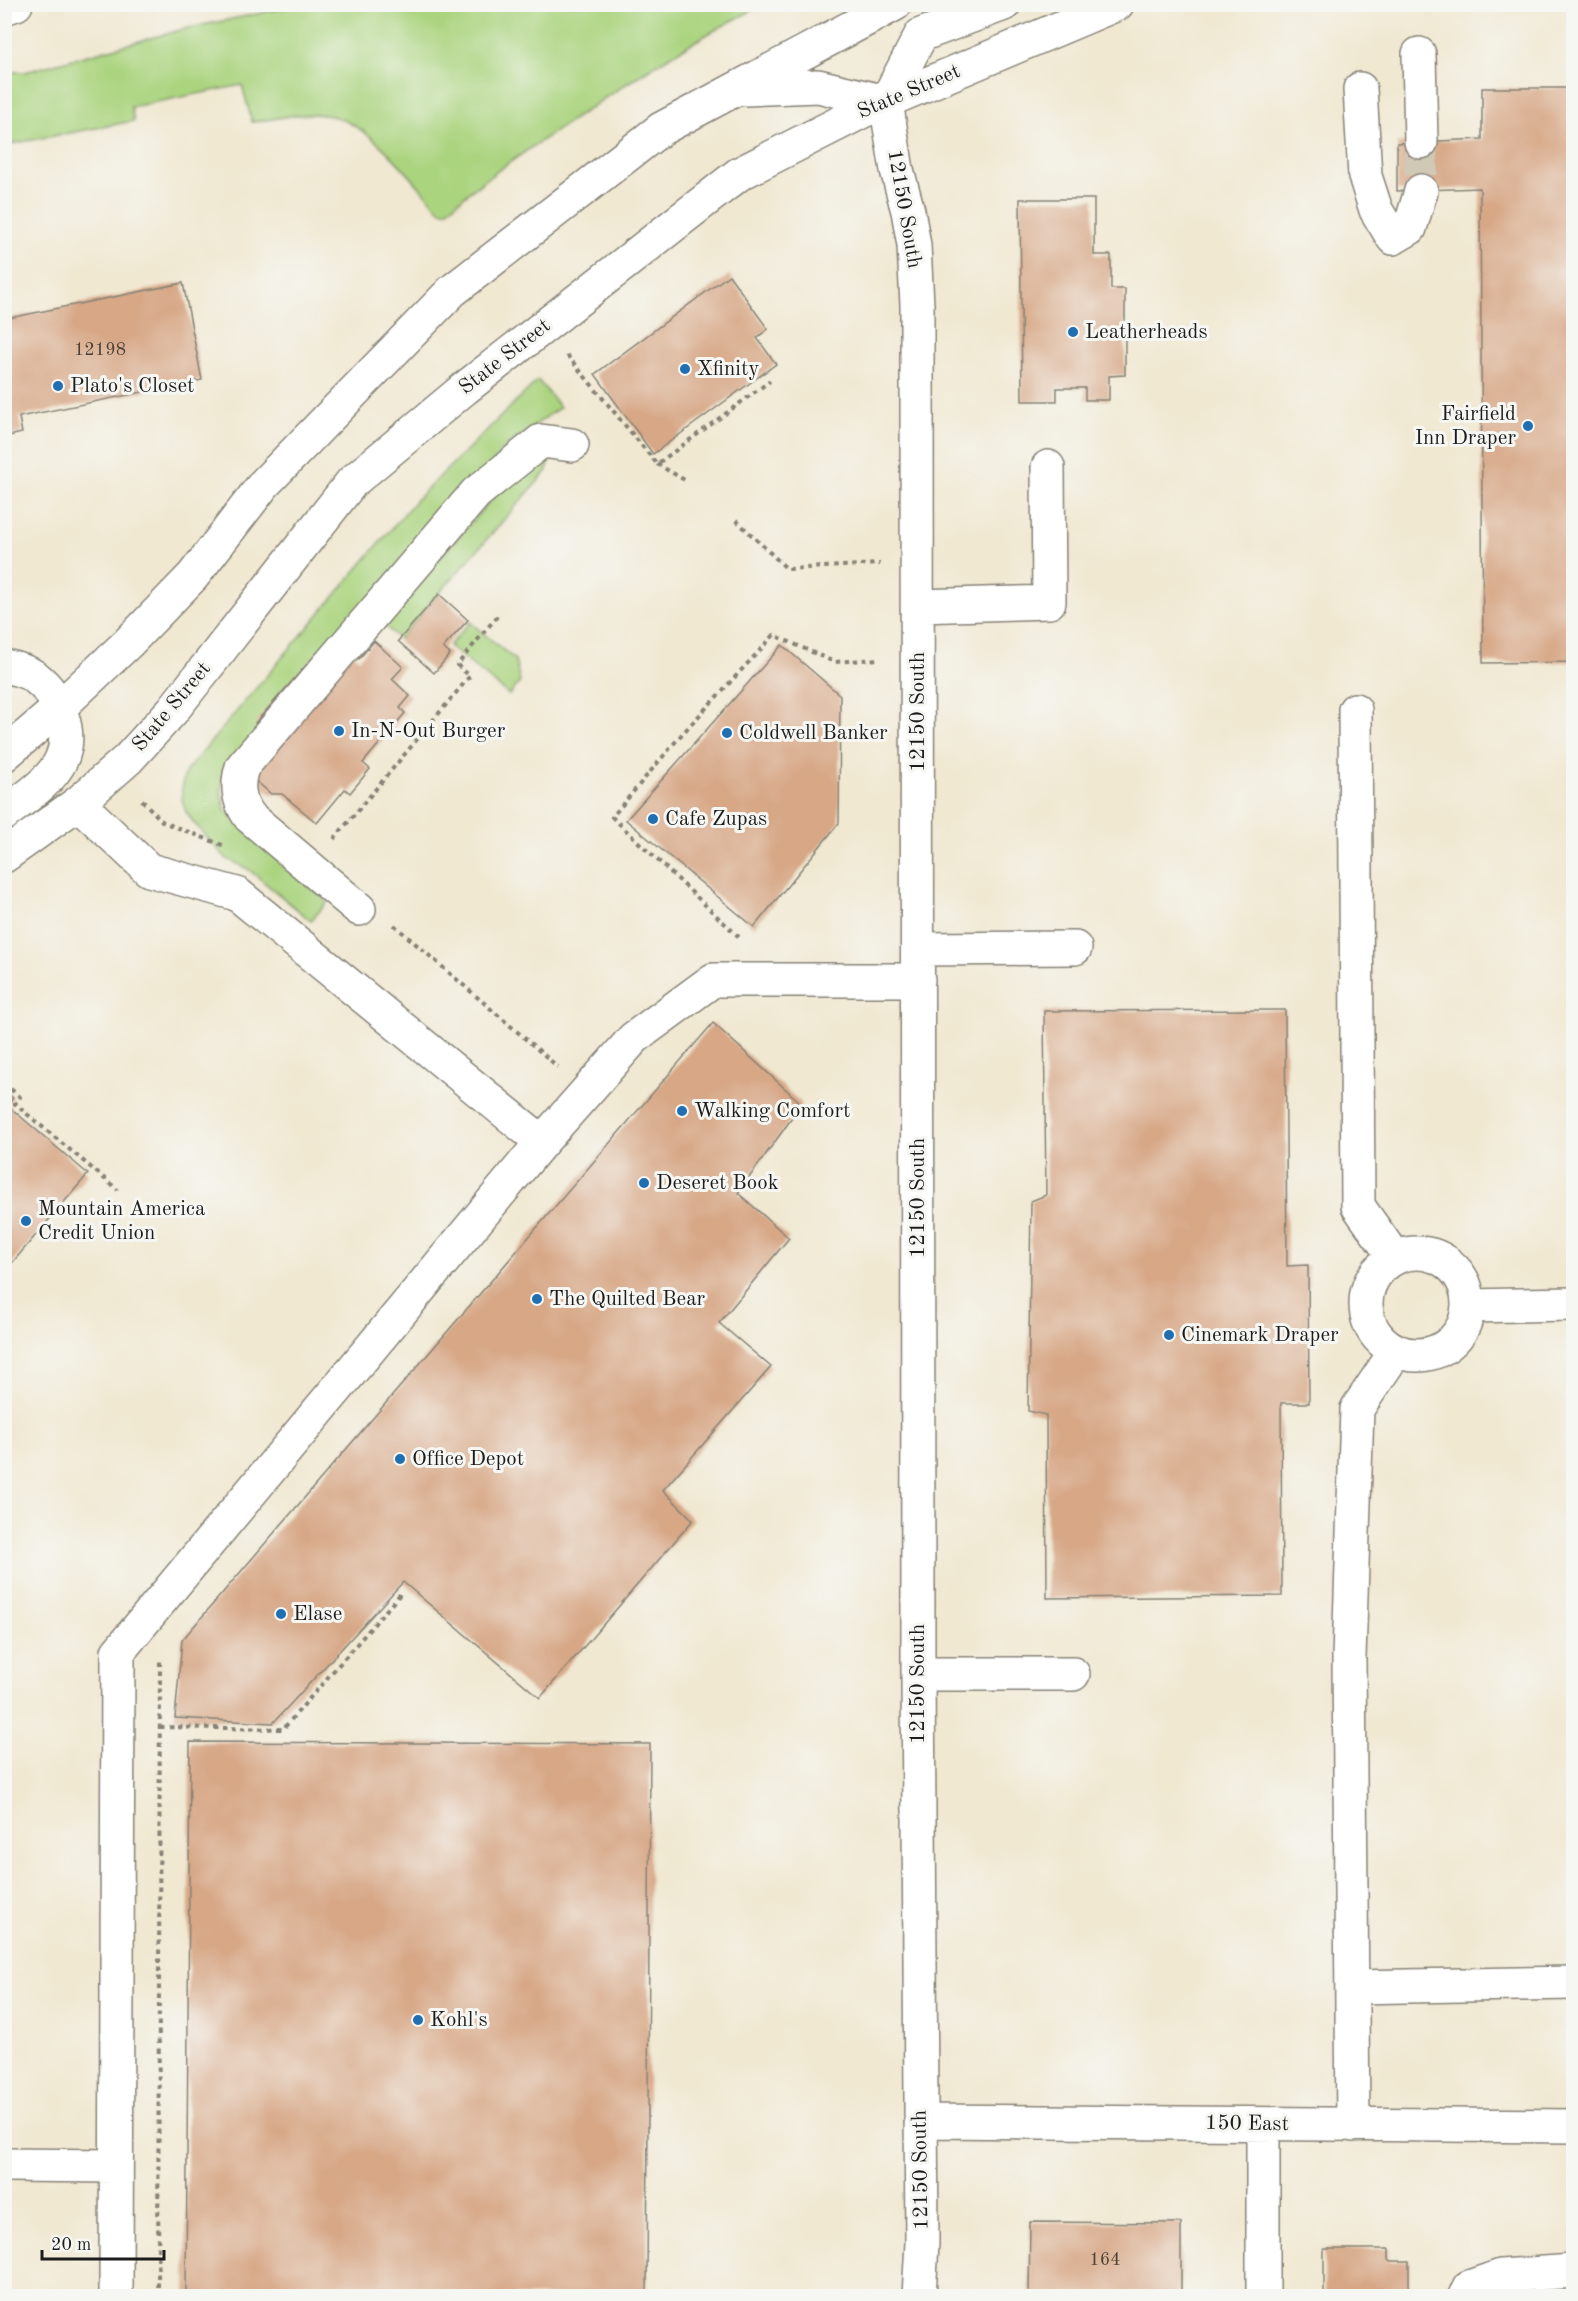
<svg xmlns="http://www.w3.org/2000/svg" width="1578" height="2301" font-family="'Old Standard TT',serif">
<style>
.green{fill:#abd47f;stroke:#64784e;stroke-width:1.5}
.building{fill:#d7a786}
.lines{fill:none;stroke-linecap:round;stroke-linejoin:round}
.minor-tunnel{stroke:#d0c9b6;stroke-width:33;stroke-dasharray:33 16;stroke-linecap:butt}
.minor-casing{stroke:#868276;stroke-width:36}
.major-casing{stroke:#868276;stroke-width:36}
.highway-casing{stroke:#868276;stroke-width:36}
.path{stroke:#868276;stroke-width:4;stroke-dasharray:4.5 4.5;stroke-linecap:butt}
.minor{stroke:#fff;stroke-width:33}
.major{stroke:#fff;stroke-width:33}
.highway{stroke:#fff;stroke-width:33}
.poi-dot{fill:#1f6fb2;stroke:#f6f6f2;stroke-width:2}
.labels{text-anchor:middle;dominant-baseline:central;stroke-width:6;stroke-linejoin:round;paint-order:stroke}
.number-label{font-size:18px;fill:#4b3f36}
.street-label{font-size:21px;fill:#1c1c1c;stroke:#f6f6f2}
.poi-label{font-size:21px;fill:#1c1c1c;stroke:#f6f6f2;text-anchor:start}
</style>
<rect width="100%" height="100%" fill="#f6f6f2"/>
<filter id="ink" filterUnits="userSpaceOnUse"><feTurbulence type="fractalNoise" baseFrequency=".0167" numOctaves="2"/><feDisplacementMap in="SourceGraphic" scale="12" xChannelSelector="R" yChannelSelector="G"/><feConvolveMatrix kernelMatrix="1 2 1 2 8 2 1 2 1" color-interpolation-filters="sRGB"/></filter>
<filter id="wash" filterUnits="userSpaceOnUse"><feTurbulence type="fractalNoise" baseFrequency=".008" numOctaves="4" result="noise"/><feDisplacementMap in="SourceGraphic" scale="24" xChannelSelector="R" yChannelSelector="G"/><feGaussianBlur stdDeviation="1.35" result="paint"/><feColorMatrix in="noise" values="0 0 0 0 0 0 0 0 0 0 0 0 0 0 0 0 0 1.4 0 .05"/><feComposite in="paint" operator="in"/></filter>
<g filter="url(#wash)">
<rect width="100%" height="100%" fill="#f0e8d1"/>
<!-- green -->
<path class="green" d="M300 5V4L763 5C693 39 629 81 565 125 525 152 483 179 447 211H441L437 207C410 177 369 121 326 115 302 112 276 119 252 122L242 85 131 107 134 121 5 145V72H25L184 29Z
M538 380 560 407 507 446 223 780 221 791 225 809 327 902 311 921 248 869 227 859 194 823 186 812 182 800V785L186 771 415 501Z
M540 460 550 461 546 472 399 639 382 623 507 482Z
M470 622 515 660 520 682 509 695 449 646Z"/>
<g id="blocks">
<!-- building -->
<path class="building" d="M1482 88H1574V662L1483 663 1480 188 1397 191V143L1482 139Z
M1020 199H1094V255H1111V289H1125V375L1109 376V400H1085V388H1057V401H1022Z
M729 275 768 329 757 338 776 364 653 454 595 374Z
M183 283 202 380 19 417 22 433 4 437V319Z
M439 594 468 620 443 648 450 654 434 673 398 641Z
M332 636 359 659 374 641 403 667 392 679 410 696 400 708 405 713 363 763 370 769 350 793 345 789 317 823 282 794H271L255 780 253 771 277 743 255 723Z
M782 645 840 695 839 823 754 927 626 820Z
M1285 1010 1287 1266 1308 1265 1309 1403H1281L1282 1596 1047 1598 1046 1415 1028 1411 1031 1201 1046 1195 1044 1011Z
M713 1023 802 1104 738 1193 789 1238 719 1323 771 1367 663 1490 693 1520 540 1698 403 1582 273 1723 175 1718 182 1640Z
M4 1090 13 1098 7 1105 88 1174 6 1270Z
M190 1742 650 1744 647 2296H186Z
M1030 2222 1181 2223V2296H1029Z
M1324 2249H1389V2261H1409V2296H1324Z"/>
</g>
</g>
<g filter="url(#ink)">
<use href="#blocks" fill-opacity="0" stroke="#868276" stroke-width="1.5"/>
<g class="lines">
<!-- minor-tunnel -->
<path class="minor-tunnel" d="M1421 142V191"/>
<defs>
<path id="minor" d="M1419 54 1421 142
M1360 89 1365 176 1376 210 1393 238 1410 228 1421 191
M886 102 897 170 908 211 914 245 917 305 918 1674 922 2243 919 2296
M918 606 1049 602 1048 467
M1355 710 1358 1206 1395 1258
M78 803 149 870 237 894 542 1142
M359 909 250 817C238 801 236 786 242 767L476 493 541 441 572 445
M919 949 1075 948
M1366 1304a51 51 0 1 1 102 0a51 51 0 1 1-102 0Z
M1468 1306 1574 1304
M918 1674H1073
M1352 1987 1574 1983
M921 2121 1574 2126
M1263 2124V2296
M1353 2125 1349 1658 1357 1409 1396 1351
M4 2165 116 2166
M116 2296 118 1652 542 1142 634 1038 713 980H918
M1465 2296 1469 2287 1501 2276 1574 2271"/>
<path id="major" d="M745 89 818 86 886 102 921 35 1004 4
M4 666C15 668 26 671 35 677 58 694 74 732 61 760 51 782 23 799 4 814
M4 755 59 708 128 643 193 576 264 484 452 291 661 129 895 4
M4 856 78 803 128 759 172 711 352 482 464 389 739 174 863 111 1117 4"/>
<path id="highway" d="M4 8 16 4"/>
</defs>
<!-- minor casing -->
<use href="#minor" class="minor-casing"/>
<!-- major casing -->
<use href="#major" class="major-casing"/>
<!-- highway casing -->
<use href="#highway" class="highway-casing"/>
<!-- path -->
<path class="path" d="M567 355 657 464 770 381
M657 464 688 482
M736 520 787 569 880 564
M142 800 163 822 225 846
M334 839 470 676 457 665 499 614
M394 925 558 1067
M739 937 612 817 682 734 774 635 834 662 879 659
M4 1083 20 1097 15 1104 118 1190
M160 1727 283 1729 402 1592
M158 2296 160 1660"/>
<!-- minor -->
<use href="#minor" class="minor"/>
<!-- major -->
<use href="#major" class="major"/>
<!-- highway -->
<use href="#highway" class="highway"/>
</g>
</g>
<!-- markers -->
<g class="poi-dot">
<circle cx="1073" cy="332" r="6"/>
<circle cx="685" cy="369" r="6"/>
<circle cx="58" cy="386" r="6"/>
<circle cx="1528" cy="426" r="6"/>
<circle cx="339" cy="731" r="6"/>
<circle cx="727" cy="733" r="6"/>
<circle cx="653" cy="819" r="6"/>
<circle cx="682" cy="1111" r="6"/>
<circle cx="644" cy="1183" r="6"/>
<circle cx="26" cy="1221" r="6"/>
<circle cx="537" cy="1299" r="6"/>
<circle cx="1169" cy="1335" r="6"/>
<circle cx="400" cy="1459" r="6"/>
<circle cx="281" cy="1614" r="6"/>
<circle cx="418" cy="2020" r="6"/>
</g>
<g class="labels">
<!-- number labels -->
<g class="number-label">
<text x="100" y="350">12198</text>
<text x="1105" y="2260">164</text>
</g>
<!-- street labels -->
<g class="street-label">
<text transform="translate(909 92) rotate(-23)">State Street</text>
<text transform="translate(904 209) rotate(80)">12150 South</text>
<text transform="translate(505 357) rotate(-38)">State Street</text>
<text transform="translate(172 707) rotate(-50)">State Street</text>
<text transform="translate(918 712) rotate(-90)">12150 South</text>
<text transform="translate(918 1198) rotate(-90)">12150 South</text>
<text transform="translate(918 1684) rotate(-90)">12150 South</text>
<text transform="translate(1247 2124) rotate(1)">150 East</text>
<text transform="translate(921 2170) rotate(-91)">12150 South</text>
</g>
<!-- poi labels -->
<g class="poi-label">
<text x="1085" y="332">Leatherheads</text>
<text x="697" y="369">Xfinity</text>
<text x="70" y="386">Plato's Closet</text>
<text x="1516" y="414" text-anchor="end">Fairfield<tspan x="1516" dy="24">Inn Draper</tspan></text>
<text x="351" y="731">In-N-Out Burger</text>
<text x="739" y="733">Coldwell Banker</text>
<text x="665" y="819">Cafe Zupas</text>
<text x="694" y="1111">Walking Comfort</text>
<text x="656" y="1183">Deseret Book</text>
<text x="38" y="1209">Mountain America<tspan x="38" dy="24">Credit Union</tspan></text>
<text x="549" y="1299">The Quilted Bear</text>
<text x="1181" y="1335">Cinemark Draper</text>
<text x="412" y="1459">Office Depot</text>
<text x="293" y="1614">Elase</text>
<text x="430" y="2020">Kohl's</text>
</g>
</g>
<!-- margin -->
<rect width="1578" height="2301" fill="none" stroke="#f6f6f2" stroke-width="24"/>
<!-- scale -->
<path d="M42 2250v9h122v-9" fill="none" stroke="#1c1c1c" stroke-width="3"/>
<text x="51" y="2250" font-size="18" fill="#1c1c1c" stroke="#f6f6f2" stroke-width="4.5" paint-order="stroke">20 m</text>
</svg>
